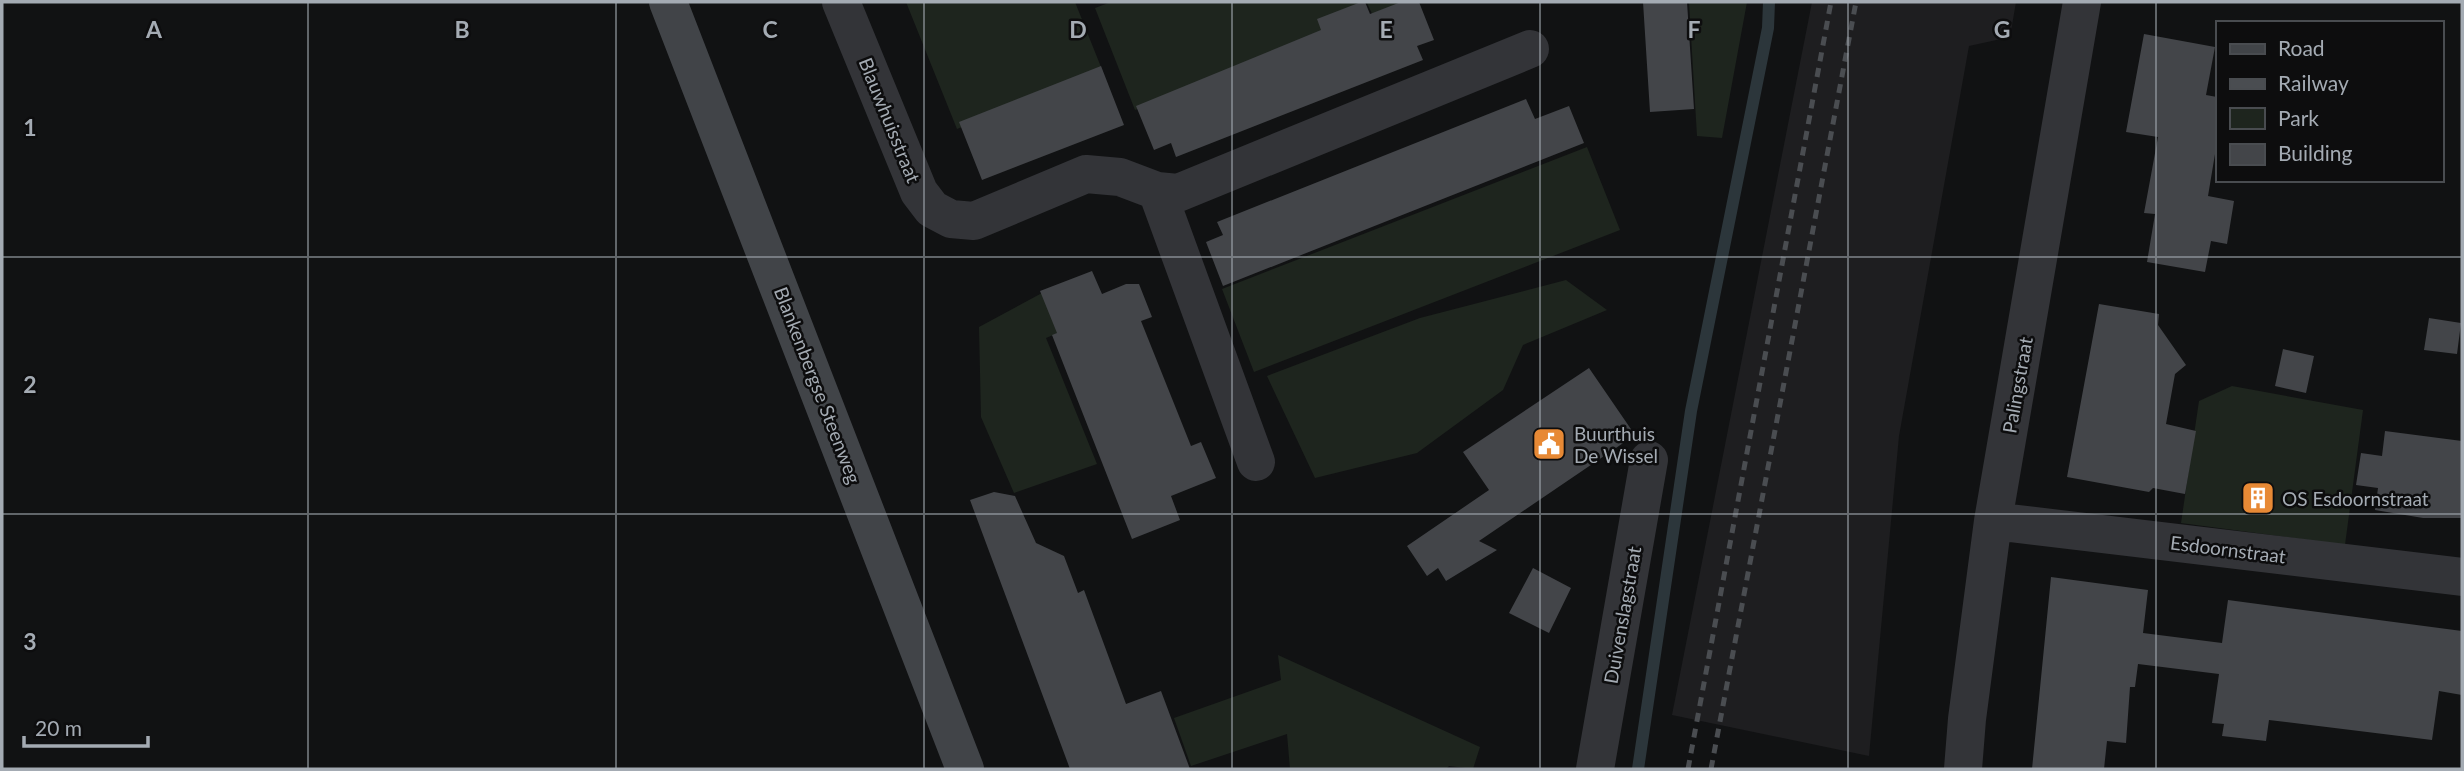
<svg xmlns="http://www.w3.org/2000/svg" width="2464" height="771" font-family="Lato,sans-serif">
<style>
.built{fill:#1e1e20}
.green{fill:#1e251e}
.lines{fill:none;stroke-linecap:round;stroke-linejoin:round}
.stream{stroke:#2c363b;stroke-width:12}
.building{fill:#434549}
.minor{stroke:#333438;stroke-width:38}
.secondary{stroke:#414448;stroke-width:38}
.rail{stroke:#4a4d51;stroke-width:5;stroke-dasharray:9 7;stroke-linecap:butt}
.grid{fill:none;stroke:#a4abb3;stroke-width:2;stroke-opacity:0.55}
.labels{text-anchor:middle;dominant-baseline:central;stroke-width:5;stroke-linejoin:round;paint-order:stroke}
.street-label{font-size:19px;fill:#a4abb3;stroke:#0d0d0e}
.poi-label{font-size:19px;fill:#a4abb3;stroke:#0d0d0e;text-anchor:start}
.grid-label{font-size:23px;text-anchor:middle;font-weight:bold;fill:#a4abb3;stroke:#0d0d0e;stroke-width:5;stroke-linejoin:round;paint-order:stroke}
</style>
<rect width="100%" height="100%" fill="#111213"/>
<!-- built -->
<path class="built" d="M1812 2H2016L2010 37 1969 46 1899 436 1869 756 1672 715Z"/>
<!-- green -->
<path class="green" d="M906 2H1075L1103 72 957 129Z
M1111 2H1415L1374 18 1367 3 1319 23 1323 33 1135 110 1095 8Z
M1689 2H1747L1722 138 1697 136Z
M1587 147 1620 230 1254 372 1222 289Z
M1566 280 1607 310 1523 345 1503 390 1417 453 1315 478 1267 376 1420 318Z
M1042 293 1058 333 1046 338 1097 464 1014 493 981 417 979 327Z
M2232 386 2363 410 2345 545 2181 523 2199 401Z
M1278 655 1480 747 1473 769 1449 766 1446 769H1290L1287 734 1191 766 1174 718 1281 680Z"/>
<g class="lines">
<!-- stream -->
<path class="stream" d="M1638 769 1691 411 1768 28 1769 2"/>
</g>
<!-- building -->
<path class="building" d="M1361 2H1365L1370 14 1401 2H1419L1434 40 1417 46 1423 60 1176 157 1171 143 1154 150 1136 106 1321 30 1317 19Z
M1643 2H1687L1694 109 1650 112Z
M2144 34 2215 47 2206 95 2217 97V142L2208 196 2234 201 2227 244 2211 241 2205 272 2147 262 2155 214 2144 213 2158 137 2126 132Z
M1101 66 1124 125 982 180 959 122Z
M1526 99 1535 119 1569 106 1584 143 1223 286 1206 242 1223 235 1217 222Z
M1092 271 1102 294 1126 284H1139L1152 317 1141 321 1191 446 1201 442 1216 478 1171 496 1180 520 1132 539 1052 335 1057 333 1040 291Z
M2099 304 2159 314 2158 325 2186 365 2175 374 2166 424 2196 431 2185 494 2153 488 2149 492 2067 477Z
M2429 318 2461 323 2457 354 2424 350Z
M2283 349 2314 356 2306 393 2275 386Z
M1589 368 1635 435 1479 541 1497 550 1446 581 1438 568 1427 576 1407 546 1489 490 1463 452Z
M2385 431 2462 441V518H2423L2375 510 2378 488 2356 485 2361 453 2382 456Z
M994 492 1015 496 1036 543 1064 556 1078 593 1084 590 1126 704 1161 691 1190 769H1070L970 500Z
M1533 568 1571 588 1549 633 1509 613Z
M2051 577 2148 590 2143 633 2222 643 2228 600 2462 631V695L2439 691 2432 740 2269 720 2266 741 2222 736 2224 724 2212 723 2219 674 2138 664 2135 687H2130L2126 743 2107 741 2104 769H2032Z"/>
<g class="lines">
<!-- minor -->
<path class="minor" d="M841 2 919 192 932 209 951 219 974 221 1086 174 1120 177 1157 191 1178 193 1530 49
M1157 191 1256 462
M1993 521 2462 577
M1595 769 1649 460
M1963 769 1967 719 1993 521 2082 2"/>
<!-- secondary -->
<path class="secondary" d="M668 2 965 769"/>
<!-- rail -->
<path class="rail" d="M1688 769 1831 2
M1711 769 1856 2"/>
</g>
<!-- grid -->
<path class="grid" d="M308 2V769M616 2V769M924 2V769M1232 2V769M1540 2V769M1848 2V769M2156 2V769M2 257H2462M2 514H2462"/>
<!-- icons -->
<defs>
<symbol id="civic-square" viewBox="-11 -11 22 22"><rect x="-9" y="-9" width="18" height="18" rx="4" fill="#e78935" stroke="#0d0d0e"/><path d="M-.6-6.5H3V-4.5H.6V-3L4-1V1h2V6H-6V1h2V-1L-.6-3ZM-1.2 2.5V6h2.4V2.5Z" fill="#fff"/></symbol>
<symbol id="building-square" viewBox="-11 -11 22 22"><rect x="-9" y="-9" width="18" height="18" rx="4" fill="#e78935" stroke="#0d0d0e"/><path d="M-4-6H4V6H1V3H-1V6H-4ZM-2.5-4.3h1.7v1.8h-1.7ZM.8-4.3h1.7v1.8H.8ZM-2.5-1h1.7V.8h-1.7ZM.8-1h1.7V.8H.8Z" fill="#fff"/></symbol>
</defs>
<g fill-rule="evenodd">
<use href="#civic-square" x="1530" y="425" width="38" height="38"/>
<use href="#building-square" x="2239" y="479" width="38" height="38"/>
</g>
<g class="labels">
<!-- street labels -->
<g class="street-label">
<text transform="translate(890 120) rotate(68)">Blauwhuisstraat</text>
<text transform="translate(818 385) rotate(69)">Blankenbergse Steenweg</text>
<text transform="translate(2017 385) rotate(-80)">Palingstraat</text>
<text transform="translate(2228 549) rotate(7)">Esdoornstraat</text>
<text transform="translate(1622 615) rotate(-80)">Duivenslagstraat</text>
</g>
<!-- poi labels -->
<g class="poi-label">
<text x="1574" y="433">Buurthuis<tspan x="1574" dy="22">De Wissel</tspan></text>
<text x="2282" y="498">OS Esdoornstraat</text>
</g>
</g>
<g class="grid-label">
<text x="154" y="38">A</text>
<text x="462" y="38">B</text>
<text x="770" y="38">C</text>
<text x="1078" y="38">D</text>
<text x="1386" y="38">E</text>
<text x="1694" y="38">F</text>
<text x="2002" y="38">G</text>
<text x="30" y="136">1</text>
<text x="30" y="393">2</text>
<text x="30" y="650">3</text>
</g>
<!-- border -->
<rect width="2464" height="771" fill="none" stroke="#a4abb3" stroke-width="7"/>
<!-- legend -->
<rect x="2216" y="21" width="228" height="161" fill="#0d0d0e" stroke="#494c50" stroke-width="2"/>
<rect x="2230" y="44" width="35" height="10" fill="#414448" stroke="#494c50" stroke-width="2"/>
<text x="2278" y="56" font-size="21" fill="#a4abb3">Road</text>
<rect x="2230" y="79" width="35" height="10" fill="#4a4d51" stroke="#494c50" stroke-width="2"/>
<text x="2278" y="91" font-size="21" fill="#a4abb3">Railway</text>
<rect x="2230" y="108" width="35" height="21" fill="#1e251e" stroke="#494c50" stroke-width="2"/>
<text x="2278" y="126" font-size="21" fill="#a4abb3">Park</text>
<rect x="2230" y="144" width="35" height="21" fill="#434549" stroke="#494c50" stroke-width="2"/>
<text x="2278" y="161" font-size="21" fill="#a4abb3">Building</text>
<!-- scale -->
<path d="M24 736v10h124v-10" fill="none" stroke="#a4abb3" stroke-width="3.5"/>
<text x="35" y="736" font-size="21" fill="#a4abb3" stroke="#0d0d0e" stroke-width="5" paint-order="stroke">20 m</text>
</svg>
